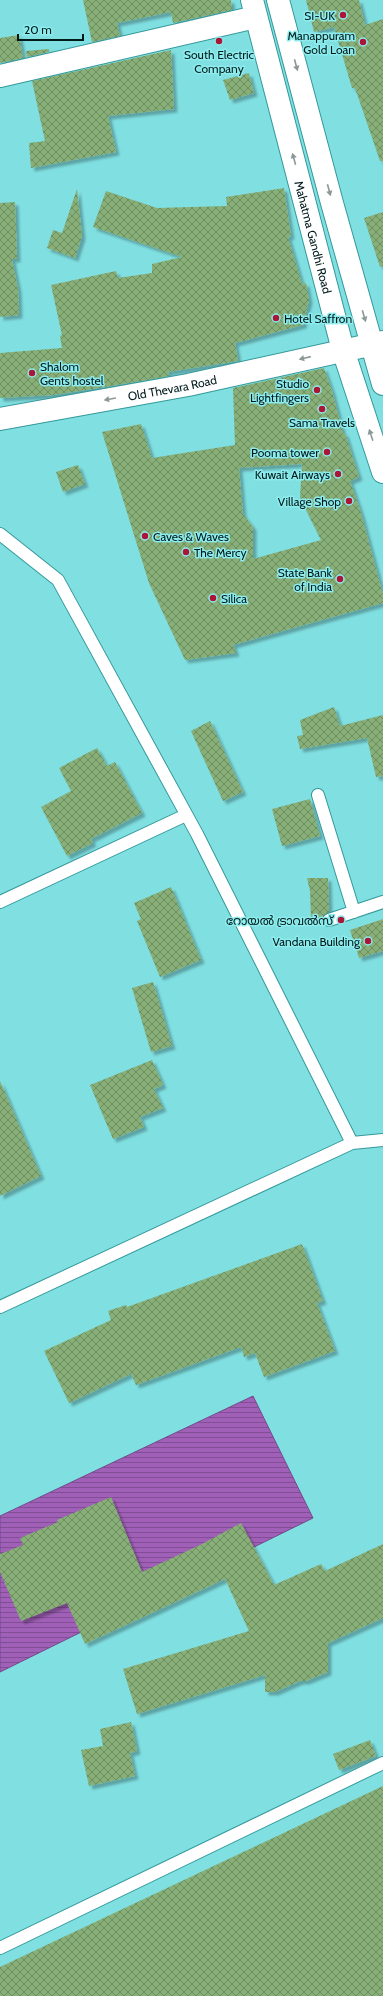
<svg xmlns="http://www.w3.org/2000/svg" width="383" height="1996" font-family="Cabin,'Noto Sans Malayalam',sans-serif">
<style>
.water{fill:url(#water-rules);stroke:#714b89}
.building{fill:url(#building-cross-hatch);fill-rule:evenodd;filter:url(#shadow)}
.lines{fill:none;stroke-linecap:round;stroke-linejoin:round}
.lane-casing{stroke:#34999b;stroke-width:14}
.street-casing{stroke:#34999b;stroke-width:24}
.secondary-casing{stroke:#34999b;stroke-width:24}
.primary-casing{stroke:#34999b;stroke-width:24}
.lane{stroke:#fff;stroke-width:12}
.street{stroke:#fff;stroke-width:22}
.secondary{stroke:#fff;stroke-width:22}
.primary{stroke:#fff;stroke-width:22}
.oneway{fill:#8c9898}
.poi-dot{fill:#ab1637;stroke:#8decee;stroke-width:1.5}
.labels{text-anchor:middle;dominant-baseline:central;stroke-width:3;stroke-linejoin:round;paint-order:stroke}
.poi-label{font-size:12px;fill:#001a1a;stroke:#8decee;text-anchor:end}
.street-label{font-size:12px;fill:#001a1a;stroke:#8decee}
</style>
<defs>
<pattern id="water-rules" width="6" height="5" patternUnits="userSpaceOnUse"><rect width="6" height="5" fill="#a160b8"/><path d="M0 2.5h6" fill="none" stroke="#814e95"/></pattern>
<pattern id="building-cross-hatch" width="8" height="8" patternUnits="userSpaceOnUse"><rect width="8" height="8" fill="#87af77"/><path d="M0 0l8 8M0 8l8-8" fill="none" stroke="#6c8e61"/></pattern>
<filter id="shadow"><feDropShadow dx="3.5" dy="3.5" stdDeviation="1" flood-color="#0004"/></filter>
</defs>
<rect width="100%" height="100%" fill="#80dfe1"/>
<!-- water -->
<path class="water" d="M253 1396 313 1518 0 1672V1516Z"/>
<!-- building -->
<path class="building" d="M83 0H231L232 10 173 23 171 12 117 23 120 36 92 42Z
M306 0H359L365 25 383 19V161H380L355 88H352L334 27 314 32Z
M19 35 23 58 0 63V38Z
M49 49V52L27 57 26 51Z
M171 50 174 109 108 116 116 152 31 168 29 143 45 141 32 81Z
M249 73 254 93 230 100 223 80Z
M284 188 291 236 288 237 302 284 306 283 309 300 303 325 235 343 238 361 168 372 169 376 111 386 53 395 0 398V353L62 348 60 336 62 335 51 285 116 271 118 278 152 273V264L182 257 93 227 106 191 157 208 227 206 226 197Z
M77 189 82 236 75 258 47 248 53 230 62 233Z
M15 202 17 259H12L18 289 19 315 0 317V203Z
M383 212V266L380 267 364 218Z
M324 368 332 391 343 433H345L359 477 350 481 361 513 383 595V603L233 645 236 653 185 660 149 583 102 432 141 424 152 458 235 445 233 388ZM302 464 300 498 321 540 253 559V527L243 514 239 468Z
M78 465 85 484 63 492 56 472Z
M334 707 340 726 383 715V776L376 777 367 738 300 749 297 736 303 735 300 720Z
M210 721 243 792 223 801 191 731Z
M97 748 107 766 115 762 142 813 91 839 93 843 67 856 41 807 71 791 59 768Z
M310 799 320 836 282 846 272 809Z
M307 878H328L329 912 322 918H311L310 891Z
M171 887 201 960 160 977 137 921 141 919 134 903Z
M383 919V951L359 958 350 930Z
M153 982 172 1046 151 1052 132 988Z
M152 1060 163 1085 154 1089 163 1108 140 1117 144 1127 113 1139 90 1085Z
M0 1081 41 1176 0 1196Z
M302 1244 323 1301 317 1303 335 1351 264 1377 255 1353 244 1357 241 1347 136 1385 131 1374 69 1403 44 1351 111 1320 108 1311 126 1305 127 1307Z
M111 1497 142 1572 202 1544 241 1523 274 1585 321 1564 325 1571 383 1544V1618L328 1643V1672L306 1681H300L275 1692H265V1675L137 1714 123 1669 249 1631 225 1579 85 1644 67 1603 21 1621 0 1572V1554L23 1545 20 1538 58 1522 57 1520Z
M131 1722 137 1751 130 1753 135 1776 89 1786 81 1750 103 1746 100 1729Z
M370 1740 376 1756 339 1770 333 1754Z
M383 1786V1996H0V1967Z"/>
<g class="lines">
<defs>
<path id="lane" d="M0 534 58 580 197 834 352 1143
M318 795 354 912
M0 902 186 815
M329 920 383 902
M0 1307 352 1143 383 1140
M0 1948 383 1763"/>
<path id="street" d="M0 76 256 17"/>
<g id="secondary">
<path id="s1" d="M0 419 188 385 383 342"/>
</g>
<g id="primary">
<path id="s2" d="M252 0 343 350 383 472"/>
<path d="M278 0 332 203 383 384"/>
</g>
</defs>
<!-- lane casing -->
<use href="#lane" class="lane-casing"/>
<!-- street casing -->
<use href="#street" class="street-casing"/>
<!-- secondary casing -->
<use href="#secondary" class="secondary-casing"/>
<!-- primary casing -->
<use href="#primary" class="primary-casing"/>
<!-- lane -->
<use href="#lane" class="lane"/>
<!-- street -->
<use href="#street" class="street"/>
<!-- secondary -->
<use href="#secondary" class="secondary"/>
<!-- primary -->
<use href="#primary" class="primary"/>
</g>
<!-- one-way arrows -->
<defs><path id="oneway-solid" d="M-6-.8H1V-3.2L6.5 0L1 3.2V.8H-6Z"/></defs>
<g class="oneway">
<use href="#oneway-solid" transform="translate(296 65) rotate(75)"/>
<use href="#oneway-solid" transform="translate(294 159) rotate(-105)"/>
<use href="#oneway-solid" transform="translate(329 190) rotate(75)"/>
<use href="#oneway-solid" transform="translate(364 316) rotate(74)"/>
<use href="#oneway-solid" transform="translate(305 358) rotate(167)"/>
<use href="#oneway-solid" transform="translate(110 399) rotate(170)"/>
<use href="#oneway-solid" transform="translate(371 435) rotate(-108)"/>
</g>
<!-- markers -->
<g class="poi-dot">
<circle cx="343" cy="15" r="4"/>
<circle cx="219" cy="41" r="4"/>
<circle cx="363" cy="42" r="4"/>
<circle cx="276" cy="318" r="4"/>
<circle cx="32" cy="373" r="4"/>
<circle cx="317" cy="390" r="4"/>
<circle cx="322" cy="409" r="4"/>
<circle cx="327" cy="452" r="4"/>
<circle cx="338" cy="474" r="4"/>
<circle cx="349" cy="501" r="4"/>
<circle cx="145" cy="536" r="4"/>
<circle cx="186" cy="552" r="4"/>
<circle cx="340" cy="579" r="4"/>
<circle cx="213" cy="598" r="4"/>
<circle cx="341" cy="920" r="4"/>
<circle cx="368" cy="941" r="4"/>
</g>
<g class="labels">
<!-- poi labels -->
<g class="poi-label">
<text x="335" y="15">SI-UK</text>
<text x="355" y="35">Manappuram<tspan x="355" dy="14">Gold Loan</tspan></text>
<text x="219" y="54" text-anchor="middle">South Electric<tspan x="219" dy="14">Company</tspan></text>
<text x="284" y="318" text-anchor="start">Hotel Saffron</text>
<text x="40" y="366" text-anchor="start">Shalom<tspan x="40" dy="14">Gents hostel</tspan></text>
<text x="309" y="383">Studio<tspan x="309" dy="14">Lightfingers</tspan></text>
<text x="322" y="422" text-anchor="middle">Sama Travels</text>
<text x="319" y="452">Pooma tower</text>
<text x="330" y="474">Kuwait Airways</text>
<text x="341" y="501">Village Shop</text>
<text x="153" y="536" text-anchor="start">Caves &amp; Waves</text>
<text x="194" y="552" text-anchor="start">The Mercy</text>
<text x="332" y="572">State Bank<tspan x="332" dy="14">of India</tspan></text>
<text x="221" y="598" text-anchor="start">Silica</text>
<text x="333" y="920">റോയൽ ട്രാവൽസ്</text>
<text x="360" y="941">Vandana Building</text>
</g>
<!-- street labels -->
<g class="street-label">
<text stroke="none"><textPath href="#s2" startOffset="245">Mahatma Gandhi Road</textPath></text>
<text stroke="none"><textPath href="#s1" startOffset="175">Old Thevara Road</textPath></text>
</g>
</g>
<!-- scale -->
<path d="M18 34v6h65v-6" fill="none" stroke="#001a1a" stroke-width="2"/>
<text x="24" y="34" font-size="12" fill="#001a1a" stroke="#8decee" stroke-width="3" paint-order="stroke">20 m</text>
</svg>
